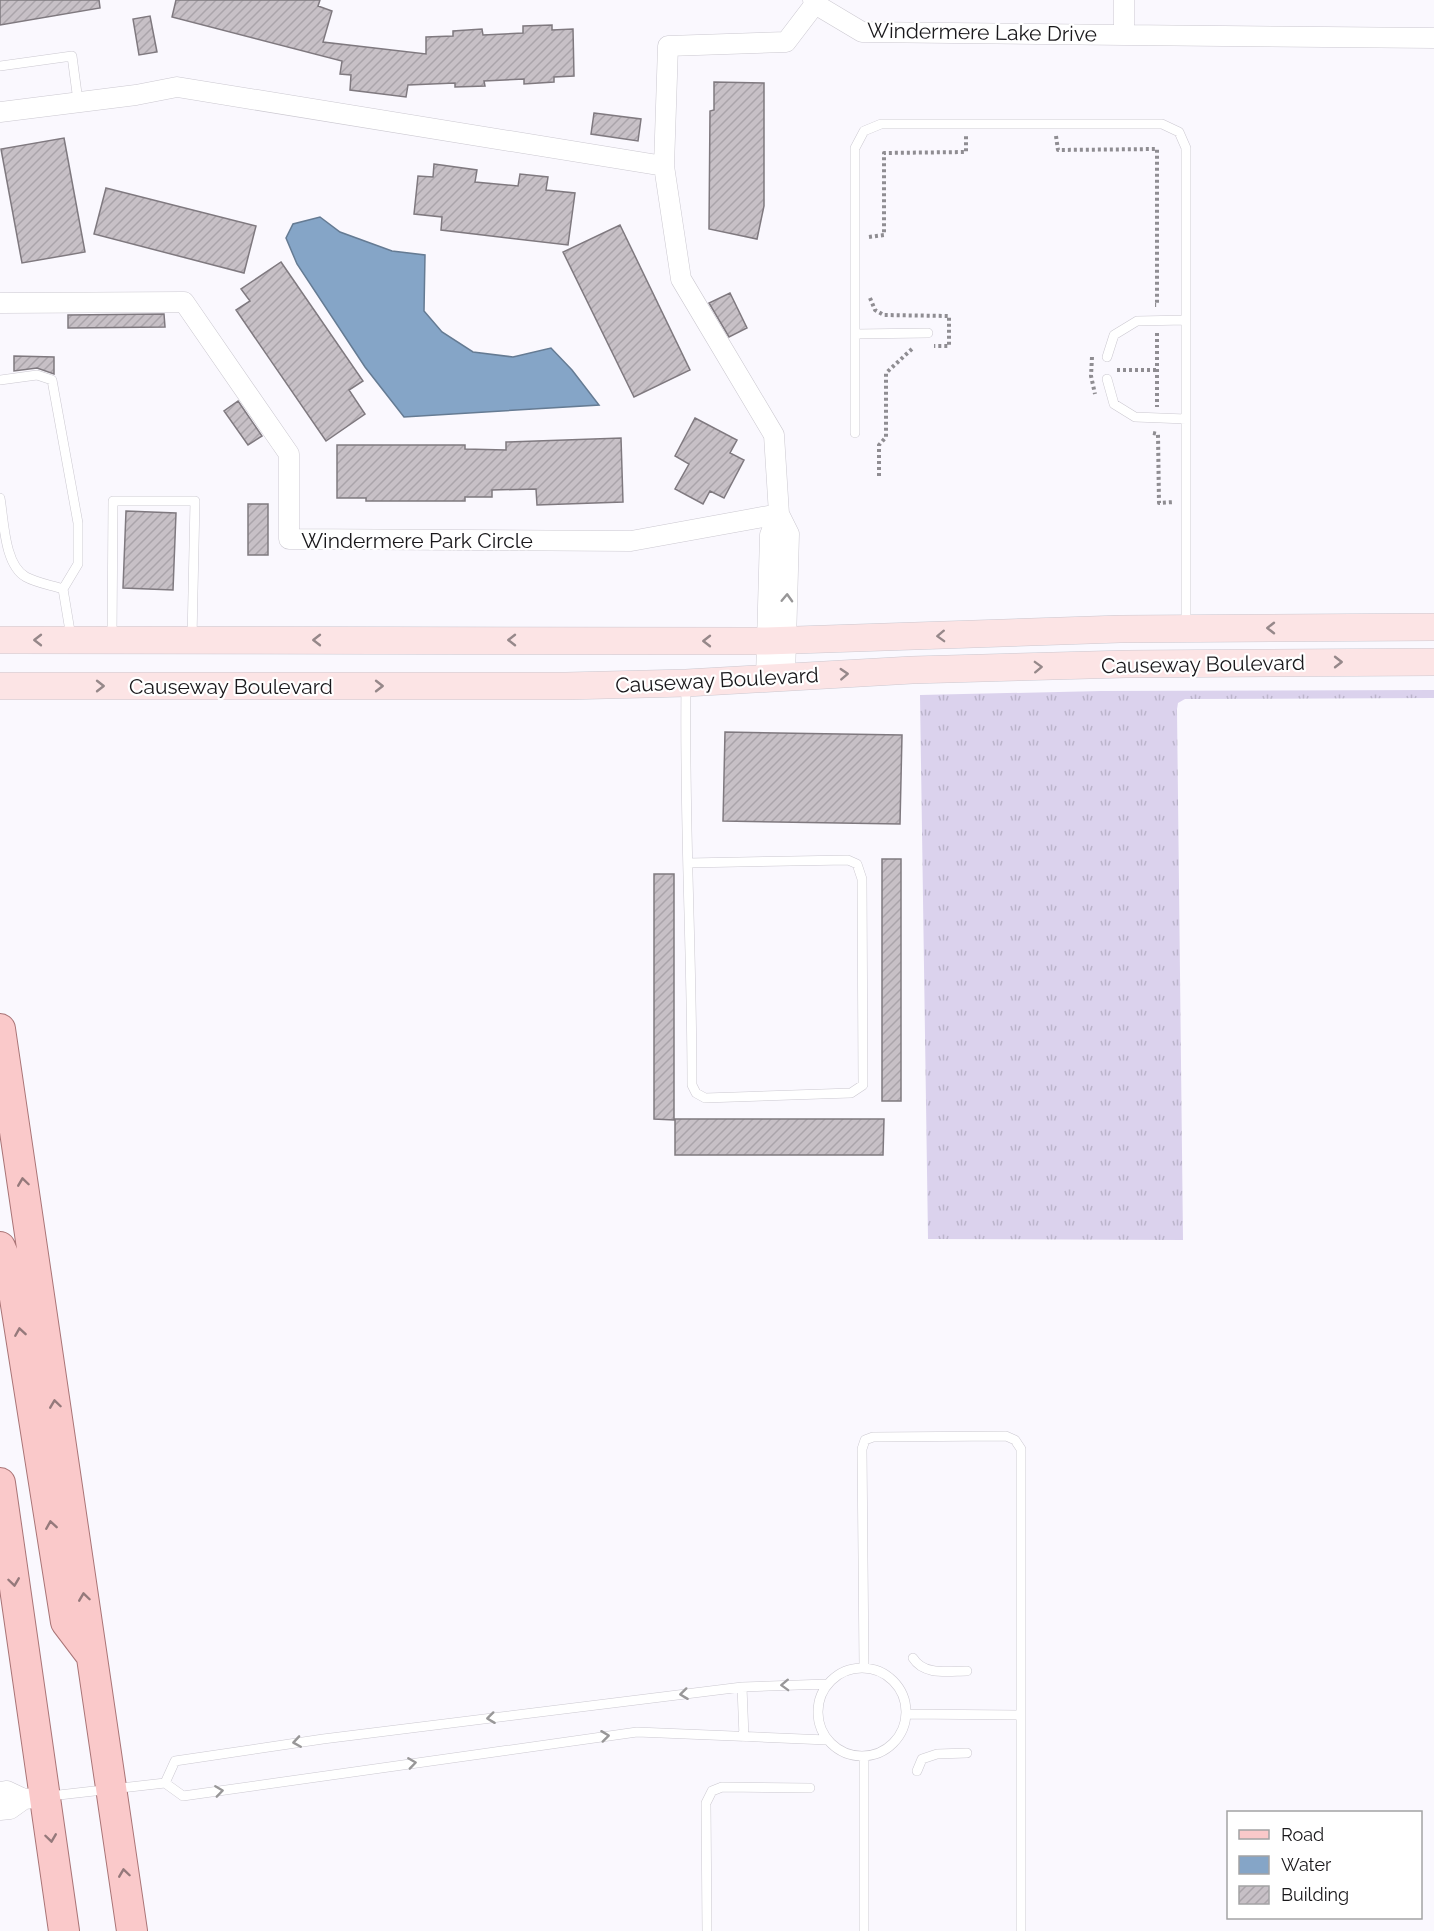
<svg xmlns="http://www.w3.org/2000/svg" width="1434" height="1931" font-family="Raleway,sans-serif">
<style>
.grass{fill:url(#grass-tufts)}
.water{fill:#85a5c7;stroke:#657b93;stroke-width:1.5}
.building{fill:url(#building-hatch);stroke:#7f797f;stroke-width:1.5}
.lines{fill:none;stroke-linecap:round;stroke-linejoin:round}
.service-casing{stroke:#cbc8d0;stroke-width:10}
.minor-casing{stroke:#cbc8d0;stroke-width:21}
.secondary-casing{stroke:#cbc8d0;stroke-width:28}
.primary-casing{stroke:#a97476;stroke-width:32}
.path{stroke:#8f8d92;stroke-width:4;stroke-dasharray:3 3;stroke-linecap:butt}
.service{stroke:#fff;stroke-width:9}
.minor{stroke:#fff;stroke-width:20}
.secondary{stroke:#fce4e5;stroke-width:27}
.primary{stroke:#fac9ca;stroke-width:30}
.oneway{stroke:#989798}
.oneway2{stroke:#96888a}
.oneway3{stroke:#95797b}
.labels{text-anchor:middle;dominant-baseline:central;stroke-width:4.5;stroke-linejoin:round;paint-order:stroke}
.street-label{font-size:21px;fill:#19181b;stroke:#fff}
</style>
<defs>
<pattern id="grass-tufts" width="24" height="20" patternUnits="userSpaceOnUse" patternTransform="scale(1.5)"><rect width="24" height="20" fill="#dbd2ed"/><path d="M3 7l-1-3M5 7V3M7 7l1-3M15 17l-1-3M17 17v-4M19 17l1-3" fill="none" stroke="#bbb4cb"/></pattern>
<pattern id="building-hatch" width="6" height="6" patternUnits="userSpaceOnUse" patternTransform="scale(1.5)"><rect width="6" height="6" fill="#c7c0c6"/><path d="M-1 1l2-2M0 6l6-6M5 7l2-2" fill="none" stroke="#aaa4aa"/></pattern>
</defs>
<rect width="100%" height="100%" fill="#faf8fe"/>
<!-- grass -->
<path class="grass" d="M1434 690V698L1185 699 1178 703 1177 709 1183 1240 928 1239 920 695 1101 691Z"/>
<!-- water -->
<path class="water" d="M320 217 340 232 392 251 425 255 424 311 442 332 473 352 513 357 551 348 572 370 599 405 404 417 365 367 297 264 286 238 293 224Z"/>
<!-- building -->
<path class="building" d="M0 0H99L100 8 0 25Z
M176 0H320L318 6 332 11 323 42 426 54V37L453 36V31L482 29 483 35 523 33V26L552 25V30L573 29 574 76 554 77V82L524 84V79L484 81 485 86 455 87V83L408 85 406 97 350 90 351 75 340 74 342 61 172 17Z
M150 16 157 52 139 55 133 19Z
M714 82 764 83V206L757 239 709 229 710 111 714 110Z
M594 113 641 119 638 141 591 134Z
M64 138 85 252 22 263 1 149Z
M434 164 477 170 475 182 518 186 520 174 548 177 546 190 575 193 568 245 441 230 442 217 414 214 418 176 433 177Z
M106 188 256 226 244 273 94 234Z
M620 225 690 370 634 397 563 252Z
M281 262 363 381 349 390 365 414 326 441 236 310 250 301 241 289Z
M730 293 747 328 729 337 709 303Z
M164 314 165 327 68 328V315Z
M14 356 54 357V374L37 368 14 371Z
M238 401 262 436 248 445 224 411Z
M695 418 737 440 730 453 744 460 724 498 710 491 703 504 675 489 689 464 675 456Z
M621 438 623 502 537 505 536 489 492 490V497H465V501H366V498H337V445H465V449L506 450V442Z
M248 504H268V555H248Z
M126 511 176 513 173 590 123 588Z
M725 732 902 735 900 824 723 821Z
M882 859H901V1101H882Z
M654 874H674V1120L654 1119Z
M675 1119H884L883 1155H675Z"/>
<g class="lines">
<defs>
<path id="service" d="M0 66 72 56 78 101
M855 334 928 333
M1107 357 1114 335 1137 321 1186 320
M1107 379 1114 404 1135 417 1186 419
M0 380 37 375 52 380 78 523V564L63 589
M855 433V148L864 131 881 124H1162L1179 132 1186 148V626
M0 498C4 520 4 565 26 577 37 583 51 585 63 589L71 637
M112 638 113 501H195L192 638
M686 685C684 819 692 952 692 1085L696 1093 705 1098 851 1093 863 1085 862 879 857 864 848 860 688 863
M913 1658C924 1676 949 1671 967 1671
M864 1667 862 1449 865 1440 873 1437 1006 1436 1015 1440 1021 1449V1931
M818 1712a44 44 0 1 1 88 0a44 44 0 1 1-88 0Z
M742 1687 744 1737
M906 1714 1021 1715
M864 1756V1931
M917 1771 922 1759 937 1754 967 1753
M165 1783 175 1761 323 1739 742 1687 827 1684
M50 1796 165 1783 183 1796 637 1732 827 1740
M707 1931 706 1803 712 1791 722 1787 810 1788"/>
<path id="minor" d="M813 0 815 4 862 32 1124 35
M1124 0V35L1434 38
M0 112 136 95 177 87 664 166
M0 303 184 302 289 454V539L631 541 779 514
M785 677 789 534 779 514 774 435 681 279 664 166 668 46 786 42 815 4
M766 678 770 535 779 514
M0 1792 7 1791 24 1799
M0 1810 10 1809 24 1799 45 1797"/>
<path id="secondary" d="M0 640 766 641 1120 629 1434 627
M0 686H566L686 683 912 670 1126 664 1434 662"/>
<path id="primary" d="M0 1029 132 1931
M0 1247 11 1273 66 1622 91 1655
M0 1483 64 1931"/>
</defs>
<!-- service casing -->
<use href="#service" class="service-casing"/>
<!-- minor casing -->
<use href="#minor" class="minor-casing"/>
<!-- secondary casing -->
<use href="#secondary" class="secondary-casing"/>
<!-- primary casing -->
<use href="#primary" class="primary-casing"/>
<!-- path -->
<path class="path" d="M1056 136 1058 150 1157 149V305H1155
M869 237 884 235V153L966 152V136
M870 298 875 310 884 315 949 316V346H934
M1157 333V407
M1092 357 1091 376 1095 394
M1117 370H1157
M1153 433 1158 434 1159 503 1174 502
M879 476V445L886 437V373L914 347"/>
<!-- service -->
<use href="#service" class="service"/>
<!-- minor -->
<use href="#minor" class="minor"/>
<!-- secondary -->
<use href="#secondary" class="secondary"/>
<!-- primary -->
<use href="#primary" class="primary"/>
</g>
<!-- one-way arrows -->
<defs><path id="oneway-chevron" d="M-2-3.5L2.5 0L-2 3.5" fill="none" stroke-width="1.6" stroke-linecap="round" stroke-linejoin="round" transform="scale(1.5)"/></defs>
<g class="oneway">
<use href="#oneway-chevron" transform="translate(787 598) rotate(-88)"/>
<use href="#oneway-chevron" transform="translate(785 1685) rotate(178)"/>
<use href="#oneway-chevron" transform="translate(684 1694) rotate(173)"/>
<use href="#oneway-chevron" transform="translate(491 1718) rotate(173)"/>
<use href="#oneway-chevron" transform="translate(605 1736) rotate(-7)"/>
<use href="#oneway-chevron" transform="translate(297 1742) rotate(171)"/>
<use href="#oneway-chevron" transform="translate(412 1763) rotate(-8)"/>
<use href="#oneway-chevron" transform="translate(219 1791) rotate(-8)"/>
</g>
<g class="oneway2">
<use href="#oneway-chevron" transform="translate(1271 628) rotate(180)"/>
<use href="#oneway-chevron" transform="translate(941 636) rotate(178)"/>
<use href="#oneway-chevron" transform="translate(38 640) rotate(180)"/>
<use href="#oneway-chevron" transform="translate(317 640) rotate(-180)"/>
<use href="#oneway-chevron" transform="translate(512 640) rotate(-180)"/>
<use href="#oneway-chevron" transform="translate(707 641) rotate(-180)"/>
<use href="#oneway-chevron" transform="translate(1338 662)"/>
<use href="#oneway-chevron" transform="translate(1038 667) rotate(-2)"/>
<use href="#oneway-chevron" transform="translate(844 674) rotate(-3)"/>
<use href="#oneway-chevron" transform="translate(100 686)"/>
<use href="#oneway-chevron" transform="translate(379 686)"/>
</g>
<g class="oneway3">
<use href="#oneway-chevron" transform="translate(23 1182) rotate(-98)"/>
<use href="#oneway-chevron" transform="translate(20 1332) rotate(-99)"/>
<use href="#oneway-chevron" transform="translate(55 1404) rotate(-98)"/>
<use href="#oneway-chevron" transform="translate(51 1525) rotate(-99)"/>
<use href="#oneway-chevron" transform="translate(14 1582) rotate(82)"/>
<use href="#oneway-chevron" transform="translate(84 1597) rotate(-98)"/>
<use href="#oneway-chevron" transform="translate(51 1838) rotate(82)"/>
<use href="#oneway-chevron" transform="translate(124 1873) rotate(-98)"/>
</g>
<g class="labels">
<!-- street labels -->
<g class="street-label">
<text transform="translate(982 32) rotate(1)">Windermere Lake Drive</text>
<text x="417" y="540">Windermere Park Circle</text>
<text transform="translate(1203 664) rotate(-1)">Causeway Boulevard</text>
<text transform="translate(717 680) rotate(-3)">Causeway Boulevard</text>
<text x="231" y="686">Causeway Boulevard</text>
</g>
</g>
<!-- legend -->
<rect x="1227" y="1811" width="195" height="108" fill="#ffffff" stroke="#a3a3a4" stroke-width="1.5"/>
<rect x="1239" y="1830" width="30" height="9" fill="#fac9ca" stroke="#a3a3a4" stroke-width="1.5"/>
<text x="1281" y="1841" font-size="18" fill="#19181b">Road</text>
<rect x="1239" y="1856" width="30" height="18" fill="#85a5c7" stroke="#a3a3a4" stroke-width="1.5"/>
<text x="1281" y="1871" font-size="18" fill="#19181b">Water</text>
<rect x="1239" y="1886" width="30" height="18" fill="url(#building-hatch)" stroke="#a3a3a4" stroke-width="1.5"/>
<text x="1281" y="1901" font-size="18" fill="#19181b">Building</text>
</svg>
